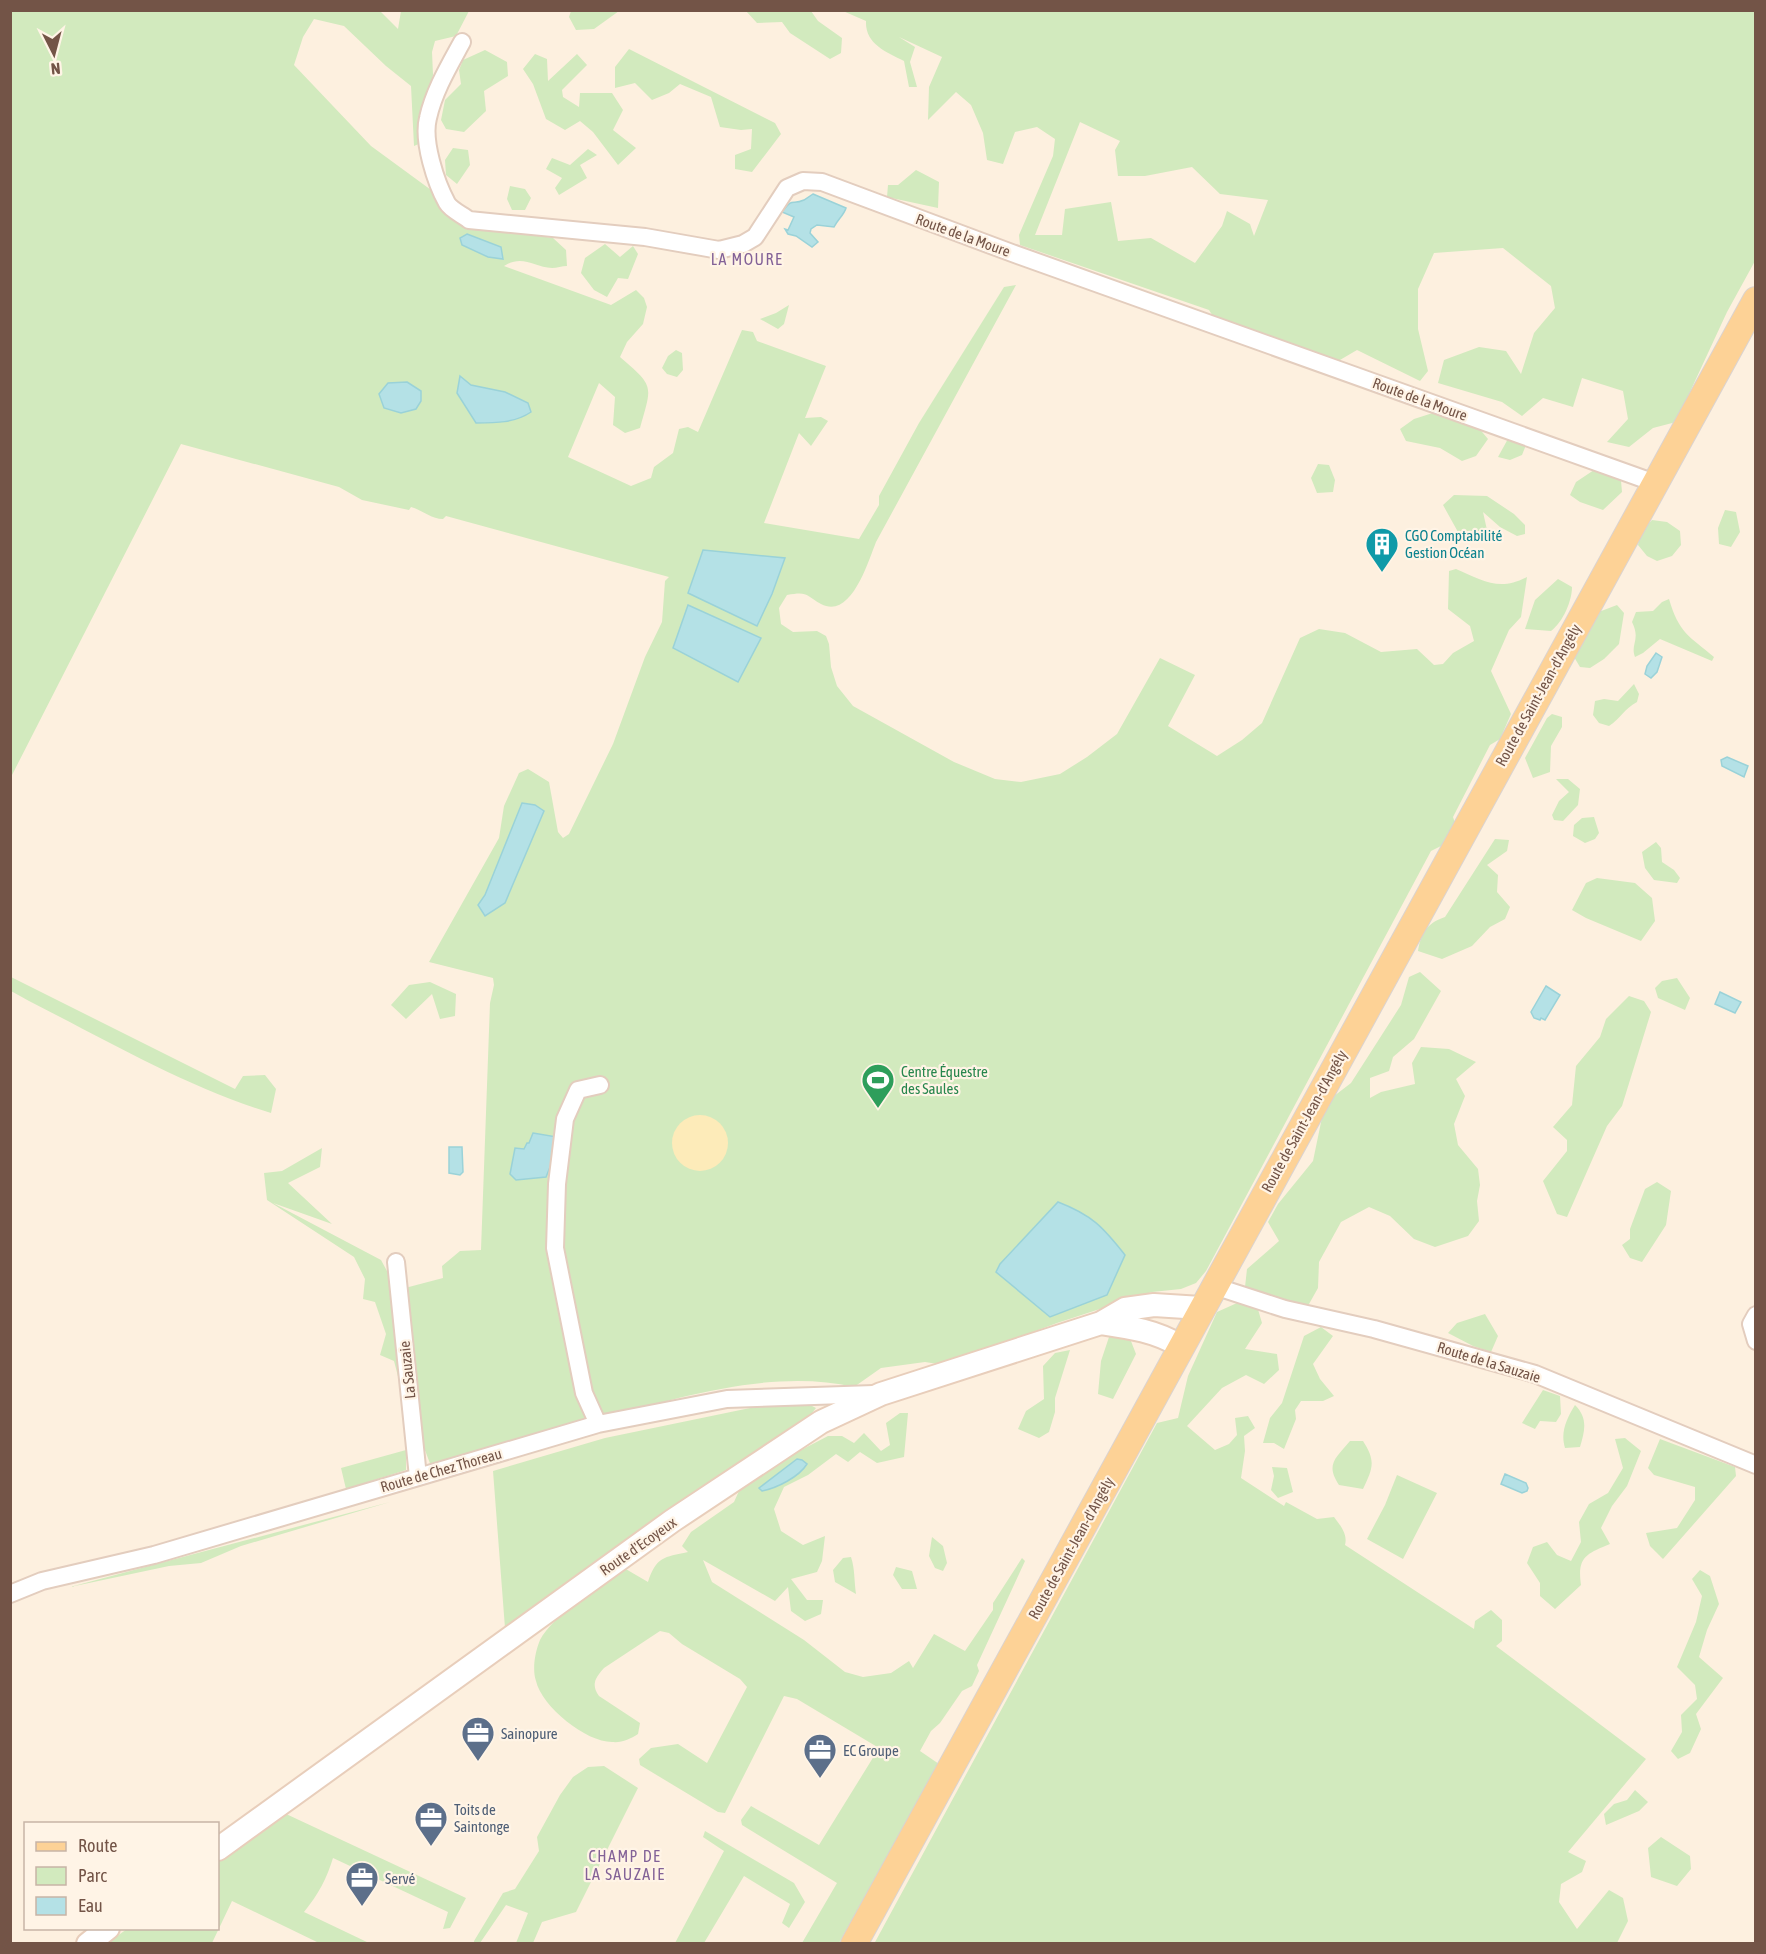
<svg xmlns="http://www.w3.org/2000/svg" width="1766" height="1954" font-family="'Asap Condensed',sans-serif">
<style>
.green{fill:#d2eabe;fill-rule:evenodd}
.sand{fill:#fdebb9}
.water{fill:#b4e1e6;stroke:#9ad2d8;stroke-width:1.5}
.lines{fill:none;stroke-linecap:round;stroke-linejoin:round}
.minor-casing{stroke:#e3cdbe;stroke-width:20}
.secondary-casing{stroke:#e8cebb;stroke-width:26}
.primary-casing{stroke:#dbd3cf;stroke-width:28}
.minor{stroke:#fff;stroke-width:16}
.secondary{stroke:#fff;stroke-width:22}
.primary{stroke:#fdd296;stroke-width:26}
.labels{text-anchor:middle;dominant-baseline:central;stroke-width:4.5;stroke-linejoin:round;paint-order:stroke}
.street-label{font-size:15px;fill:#735447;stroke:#fff4e6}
.culture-label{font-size:15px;fill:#0d838f;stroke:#fff4e6;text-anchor:start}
.leisure-label{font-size:15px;fill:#27864d;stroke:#fff4e6;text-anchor:start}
.service-label{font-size:15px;fill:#4e5e75;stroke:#fff4e6;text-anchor:start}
.neighbourhood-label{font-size:16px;letter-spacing:1.5px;fill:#836297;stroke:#fff4e6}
</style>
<rect width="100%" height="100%" fill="#fdf0df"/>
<!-- green -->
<path class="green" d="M379 10 398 29 401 11H469L456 36 435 41 432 52 433 75 421 143 414 146 411 86 386 66 344 26 314 19 303 37 294 65 371 146 483 228 553 238 566 250 567 266C562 266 557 268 552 268 534 267 522 254 504 266L611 305 636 290 644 298 647 307 643 324 627 342 620 357C655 387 652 385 640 428L625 433 613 425 615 397 599 383 568 457 631 486 651 478 654 467 673 453 679 429 688 427 698 432 742 330 753 332 757 341 826 366 805 418 821 417 828 421 811 446 799 433 764 523 859 539 879 505V496L919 423 1004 287 1016 285 876 542C868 562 851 620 821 604 805 595 808 591 787 595L779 608 781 624 793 632 817 631 826 636 829 644 831 667 837 686 853 706 954 762 995 779 1021 782 1060 774 1087 757 1117 734 1160 658 1195 675 1168 726 1217 756 1242 740 1262 723 1300 638 1319 629 1345 633 1381 652 1417 649 1434 665 1443 664 1453 653 1474 641 1470 626 1448 609 1449 571 1456 569C1482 580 1499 592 1527 577L1521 617 1509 630 1491 671 1511 714 1500 739 1490 745 1453 817 1455 823 1445 844 1431 851 1206 1271 1196 1283 1181 1289 1152 1292 1057 1323 944 1365 925 1362 881 1368 854 1387C773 1368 676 1398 598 1420 543 1435 487 1450 431 1466L423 1445 405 1288 443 1278 442 1266 460 1251 481 1250 490 1003 494 985 493 978 429 962 499 838 504 806 519 773 528 769 549 782 558 832 563 838 569 834 613 744 645 657 662 622 665 581 669 577 446 516 443 519C431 519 422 510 411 507L409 510 362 500 339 487 181 444 11 777V11Z
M571 11V10L619 11 594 29 576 30 569 17Z
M746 11H811L818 21 842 38 841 53 830 59 790 33 782 22 757 23Z
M843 11H1755V261L1727 312 1676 422 1653 428 1629 447 1607 442 1628 419 1623 391 1582 378 1573 407 1543 398 1522 416 1502 402 1438 383 1444 360 1479 347 1506 351 1521 374 1534 333 1555 308 1551 286 1503 248 1434 253 1418 289V329L1428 371 1420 381 1357 350 1328 367 1227 338 1209 310 1020 245 1019 235 1053 156 1055 139 1037 127 1015 132 1003 164 987 160 983 133 971 105 956 92 928 120 929 87 942 57 899 37 915 47 910 62 917 87H909L904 61C886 52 865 44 866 21ZM1080 122 1120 141 1115 150 1118 176H1145L1192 167 1220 194 1268 200 1254 236 1250 224 1227 211 1222 226 1195 263 1151 238 1118 241 1111 202 1065 209 1062 235H1035Z
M629 49 775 123 781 134 752 172 735 169V155L751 149 752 129 741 130 720 127 711 97 680 84 669 93 652 100 635 83 615 88V67Z
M485 50 507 62 508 76 484 91 486 111 464 132 446 129 441 120 445 100 461 84 459 70 463 60Z
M535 54 547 59 548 81 577 54 587 65 562 90 563 97 579 107 580 93H612L623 110 613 130 636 148 618 165 593 132 580 121 565 130 546 119 533 84 523 69Z
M453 148 468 150 470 165 457 184 446 175 445 160Z
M588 149 597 155 580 165 587 178 559 195 555 188 562 178 546 169 552 158 570 165Z
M916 170 939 182 938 208 887 197 888 185H898Z
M510 186 525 189 531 198 525 210H512L507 199Z
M605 244 620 257 633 246 638 254 628 279 618 278 607 297 594 290 581 273 585 258Z
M789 305 784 324 778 329 760 319 776 313Z
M676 350 682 353 683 370 677 377 667 374 662 368 668 356Z
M1439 411 1478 427 1488 439 1476 456 1462 461 1440 448 1406 441 1400 429 1414 419Z
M1509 437 1526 445 1522 455 1510 460 1498 457Z
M1318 464 1329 465 1335 480 1333 492 1317 493 1311 478Z
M1597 468 1621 481 1622 492 1603 510 1580 502 1570 495 1576 482Z
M1454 495 1487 496 1514 514 1525 525V534L1517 536 1500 527 1483 512 1487 530 1478 539 1458 532 1443 505Z
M1725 510 1736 512 1740 532 1731 547 1719 544 1718 528Z
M1652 520 1667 522 1680 531 1681 545 1672 556 1657 561 1647 556 1638 545 1641 532Z
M1558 579 1572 587C1572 601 1563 622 1551 631L1525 629 1535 600Z
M1669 599C1679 633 1689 636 1714 657L1712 661 1660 639 1643 653 1635 657C1630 644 1641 640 1632 622L1636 612 1653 611 1662 602Z
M1617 605 1624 613 1619 644 1604 659 1590 668 1580 667 1574 657 1596 613Z
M1634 684 1639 694 1637 702C1624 709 1620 719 1609 726L1599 723 1593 715 1595 701 1604 699 1618 701Z
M1552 714 1562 717V727L1551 746 1550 772 1533 778 1525 758 1547 718Z
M1556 779H1568L1580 789 1578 805 1563 821 1554 820 1552 815 1559 801 1569 792Z
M1594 817 1599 833 1595 839 1585 843 1573 836 1574 825 1582 818Z
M1495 839 1509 840 1507 851 1487 865 1498 875 1497 892 1510 907 1505 919 1490 927 1472 946 1442 959 1418 951C1421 933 1427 923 1445 917Z
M1656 842 1661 848 1662 862 1674 870 1680 878 1677 883 1654 880 1645 868 1642 852Z
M1597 878 1635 883 1652 898 1655 921 1641 941 1586 918 1572 910 1586 883Z
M1420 972 1441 991 1414 1039 1393 1057 1389 1071 1370 1078V1098L1381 1092 1415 1084 1412 1063 1421 1047 1449 1049 1476 1062 1456 1079 1465 1096 1454 1124 1458 1145 1478 1169 1480 1185 1477 1201 1479 1221 1468 1236 1435 1247 1414 1239 1390 1216 1369 1207 1341 1222 1319 1262 1318 1288 1309 1304 1297 1307 1245 1287 1247 1269 1279 1241 1268 1222 1278 1204 1313 1161 1325 1103 1351 1083 1401 1005 1409 977Z
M11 977 235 1089 243 1076 265 1075 276 1089 271 1113C186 1087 108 1041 29 1001L11 991Z
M1677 978 1690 998 1685 1010 1658 998 1655 988 1662 981Z
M430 982 456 994 455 1016 440 1019 432 994 406 1019 391 1005 409 985Z
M1629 996 1644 1001 1651 1012 1622 1106 1607 1126 1567 1217 1557 1214 1543 1181 1567 1151V1140L1553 1127 1572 1105 1576 1066 1600 1037 1606 1019Z
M322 1148 320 1167 288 1183 332 1224 273 1203 381 1260 399 1293 401 1388 394 1361 380 1355 386 1334 375 1302 363 1299 365 1279 354 1257 267 1200 264 1173 282 1171Z
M1657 1182 1671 1191 1666 1225 1642 1262 1630 1258 1622 1245 1630 1239V1229L1645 1189Z
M1237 1303 1257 1306 1262 1323 1245 1349 1277 1354 1279 1370 1264 1384 1246 1375 1222 1388 1187 1426 1215 1450 1229 1444 1237 1435 1235 1418 1248 1416 1255 1428 1244 1436 1245 1451 1241 1478 1284 1506 1286 1502 1317 1519 1334 1517C1340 1525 1348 1534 1345 1545L1474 1629 1475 1621 1491 1610 1502 1620V1641L1496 1646 1646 1759 1568 1852 1586 1861 1582 1872 1561 1884 1559 1902 1577 1929 1609 1890 1623 1898 1628 1921 1617 1943 874 1944 1157 1423 1178 1418 1188 1376 1217 1312Z
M1485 1314 1498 1336 1491 1352 1473 1346 1448 1333 1457 1323Z
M1321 1327 1333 1336 1313 1364 1320 1379 1334 1396 1323 1401H1301L1295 1410 1296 1419 1284 1449 1274 1443H1263L1270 1418 1282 1403 1304 1336Z
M1110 1334 1129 1336 1136 1354 1113 1399 1098 1394 1101 1361Z
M1070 1350 1055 1398V1412L1049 1432 1039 1438 1018 1429 1026 1411 1044 1399 1043 1366 1055 1353Z
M1543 1390 1560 1396 1561 1414 1556 1422 1540 1421 1535 1429 1522 1423Z
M806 1403 816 1408 808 1418 505 1628 493 1471 605 1438 750 1408Z
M1575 1405C1588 1418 1585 1430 1580 1447L1565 1448C1560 1432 1567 1418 1575 1405Z
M900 1413H908L904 1457 877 1463 860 1452 848 1462 836 1454 808 1475 784 1487 774 1509 781 1531 803 1545 825 1536 822 1561 817 1572 791 1579 807 1600H823L821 1614 805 1621 791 1611 788 1587 775 1601 703 1560 712 1582 804 1640 845 1672 863 1677 891 1673 909 1661 913 1668 934 1634 965 1651 993 1610V1603L1022 1558 1025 1561 977 1665 979 1671 972 1686 962 1691 940 1723 931 1731 920 1751 939 1764 839 1943H802L837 1883 742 1825 741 1820 751 1806 819 1845 879 1748 797 1699 784 1696 725 1813 718 1812 640 1765 639 1759 651 1748 678 1744 707 1763 747 1687 740 1679 682 1644 669 1633 660 1631 604 1668C595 1678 591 1685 599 1696L640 1723 638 1734C630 1739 622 1743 612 1742 586 1742 542 1707 536 1681 532 1669 535 1652 540 1640 553 1615 601 1586 624 1568L648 1582C656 1557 664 1557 688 1552L682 1546 691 1532 734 1502 744 1480 828 1436H842L854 1443 864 1433 881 1451 890 1445 886 1423Z
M1625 1438 1641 1451 1627 1486 1612 1506 1601 1528 1610 1544C1586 1554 1577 1557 1581 1585L1555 1609 1540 1596V1583L1527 1563 1533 1547 1547 1542 1557 1555 1571 1561 1581 1542 1579 1522 1589 1504 1608 1493 1623 1468 1615 1439Z
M1660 1439 1735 1467 1736 1476 1663 1559 1650 1546 1646 1533 1677 1528 1695 1500V1487L1654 1475 1648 1468Z
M1350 1441H1363C1376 1461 1373 1468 1363 1489L1339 1485C1325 1464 1336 1458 1350 1441Z
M406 1450V1470L346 1489 341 1468Z
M1272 1467 1287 1468 1293 1492 1278 1498 1271 1490 1274 1476Z
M1397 1475 1437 1493 1403 1559 1367 1539 1385 1505Z
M390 1502 241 1546 201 1563 169 1566 70 1587Z
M932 1537 943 1546 947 1563 943 1571 935 1568 929 1556Z
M851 1557C855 1569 854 1581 856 1594L835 1582 833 1570 843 1558Z
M896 1567 912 1571 917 1589H902L893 1575Z
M1700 1570 1710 1576 1719 1604 1707 1630 1699 1657 1723 1678 1696 1714 1701 1729 1690 1753 1678 1759 1671 1751 1682 1732 1681 1715 1697 1699 1695 1685 1677 1667 1696 1622 1702 1596 1692 1579Z
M604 1766 638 1788 576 1912 542 1922 533 1943H516L528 1913 506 1905 480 1943H474V1941L503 1893 515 1889 539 1851 537 1837 560 1795 573 1777 588 1767Z
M1635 1790 1648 1802 1639 1811 1606 1825 1604 1814 1614 1804 1627 1800Z
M284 1813 466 1898 450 1928 443 1929 448 1912 333 1858C327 1878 318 1895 304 1912L369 1943H319L232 1901 212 1943 106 1944 127 1929 218 1928V1862Z
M705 1831 794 1883 805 1902 789 1928 782 1923 790 1904 744 1876 704 1943H675L724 1851 703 1837Z
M1661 1837 1690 1856 1691 1869 1677 1886 1651 1877 1648 1848Z"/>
<!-- sand -->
<path class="sand" d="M672 1143a28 28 0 1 1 56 0a28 28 0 1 1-56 0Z"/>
<!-- water -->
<path class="water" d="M813 194 846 208C844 215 838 219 834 227L817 225 811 229 810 233 818 242 812 247 796 236 788 234 785 229 788 230 794 217 782 212C794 196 791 206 804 200 807 198 810 196 813 194Z
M467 234 501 247 503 259 488 257 462 245 460 238Z
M460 376 471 385 505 392 528 403 531 412C515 423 495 423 476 423L457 393Z
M407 382 421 391V401L416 409 401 413 384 408 379 394 388 383Z
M703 550 785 558 772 594 757 626 688 593Z
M688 605 761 638 738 682 673 648Z
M1656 653 1662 657 1657 672 1651 678 1645 674 1647 666Z
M1727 757 1748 766 1744 777 1722 766 1721 760Z
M522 803 535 805 544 811 505 903 485 916 478 905 485 895Z
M1546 986 1560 995 1545 1020 1541 1018 1540 1020 1534 1018 1531 1012Z
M1720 992 1741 1002 1735 1013 1715 1004Z
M533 1133 557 1137 552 1162 546 1177 516 1180 510 1174 515 1148 524 1149 527 1143H529Z
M449 1147H462L463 1172 460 1175 449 1173Z
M1058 1202C1092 1215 1103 1227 1125 1255L1107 1295 1050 1317 996 1272 1000 1264Z
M797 1459 802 1460 807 1464C799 1477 777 1488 762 1491L759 1488Z
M1505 1474 1526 1483 1528 1488 1527 1491 1522 1493 1501 1484Z"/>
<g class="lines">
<defs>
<path id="minor" d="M462 42C449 66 434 91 428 118 422 141 436 183 447 203 451 210 463 215 469 220L645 237 719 250 743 244 755 237 787 188 803 181 822 182 1012 253 1655 483
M396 1262 418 1477
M1214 1286 1285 1309 1374 1329 1535 1374 1756 1465
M1756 1315 1751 1324 1756 1341
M598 1424 584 1393 555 1248 557 1184 565 1119 578 1090 600 1085
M10 1594 42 1581 154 1555 598 1424 727 1399 874 1394"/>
<path id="secondary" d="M1101 1323C1128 1327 1157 1331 1180 1346
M218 1849 672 1521 821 1422 881 1394 1101 1323 1125 1309 1154 1305 1201 1308
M88 1944 108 1928"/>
<path id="primary" d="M854 1944 1756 300"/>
</defs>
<!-- minor casing -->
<use href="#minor" class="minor-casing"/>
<!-- secondary casing -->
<use href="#secondary" class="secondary-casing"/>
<!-- primary casing -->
<use href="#primary" class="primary-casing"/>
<!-- minor -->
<use href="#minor" class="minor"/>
<!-- secondary -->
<use href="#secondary" class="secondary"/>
<!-- primary -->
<use href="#primary" class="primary"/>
</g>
<!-- icons -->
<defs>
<symbol id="building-pin" viewBox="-11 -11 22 30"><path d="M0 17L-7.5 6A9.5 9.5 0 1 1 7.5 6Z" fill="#0f9aa8" stroke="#fff4e6"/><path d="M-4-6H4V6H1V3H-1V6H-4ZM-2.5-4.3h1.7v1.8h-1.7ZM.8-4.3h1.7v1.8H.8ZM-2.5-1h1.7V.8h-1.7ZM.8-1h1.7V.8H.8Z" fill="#fff"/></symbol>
<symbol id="stadium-pin" viewBox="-11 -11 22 30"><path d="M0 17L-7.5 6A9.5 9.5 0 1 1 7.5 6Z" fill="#2e9e5b" stroke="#fff4e6"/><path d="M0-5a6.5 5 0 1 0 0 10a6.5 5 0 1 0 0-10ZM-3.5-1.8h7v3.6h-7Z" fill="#fff"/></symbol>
<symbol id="office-pin" viewBox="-11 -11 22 30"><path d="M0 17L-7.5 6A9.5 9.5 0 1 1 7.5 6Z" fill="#5c6f8a" stroke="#fff4e6"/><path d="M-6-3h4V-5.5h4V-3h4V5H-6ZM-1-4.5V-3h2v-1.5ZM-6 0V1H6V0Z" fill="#fff"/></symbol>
</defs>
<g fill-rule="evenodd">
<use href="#building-pin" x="1363" y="525" width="38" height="52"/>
<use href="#stadium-pin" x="859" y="1061" width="38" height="52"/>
<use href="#office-pin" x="459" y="1714" width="38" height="52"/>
<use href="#office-pin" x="801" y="1731" width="38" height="52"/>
<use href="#office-pin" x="412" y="1799" width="38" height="52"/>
<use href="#office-pin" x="343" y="1859" width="38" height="52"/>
</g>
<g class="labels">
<!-- street labels -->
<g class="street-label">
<text transform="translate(963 235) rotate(20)">Route de la Moure</text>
<text transform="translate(1420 399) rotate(20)">Route de la Moure</text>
<text transform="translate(1538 695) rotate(-61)">Route de Saint-Jean-d'Angély</text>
<text transform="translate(1304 1121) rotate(-61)">Route de Saint-Jean-d'Angély</text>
<text transform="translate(1489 1362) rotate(17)">Route de la Sauzaie</text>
<text transform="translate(407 1370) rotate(-96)">La Sauzaie</text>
<text transform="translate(441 1470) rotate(-16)">Route de Chez Thoreau</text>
<text transform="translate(638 1546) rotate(-35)">Route d'Ecoyeux</text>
<text transform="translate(1071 1548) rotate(-61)">Route de Saint-Jean-d'Angély</text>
</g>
<!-- culture labels -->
<g class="culture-label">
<text x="1405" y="535">CGO Comptabilité<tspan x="1405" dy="17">Gestion Océan</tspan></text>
</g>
<!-- leisure labels -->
<g class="leisure-label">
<text x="901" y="1071">Centre Équestre<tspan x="901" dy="17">des Saules</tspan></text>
</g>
<!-- service labels -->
<g class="service-label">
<text x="501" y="1733">Sainopure</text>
<text x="843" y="1750">EC Groupe</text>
<text x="454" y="1809">Toits de<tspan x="454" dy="17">Saintonge</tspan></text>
<text x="385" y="1878">Servé</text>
</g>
<!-- neighbourhood labels -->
<g class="neighbourhood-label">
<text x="747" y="259">LA MOURE</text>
<text x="625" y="1856">CHAMP DE<tspan x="625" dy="18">LA SAUZAIE</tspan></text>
</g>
</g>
<!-- border -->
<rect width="1766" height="1954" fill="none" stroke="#735447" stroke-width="24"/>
<!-- legend -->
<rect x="24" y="1822" width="195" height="108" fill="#fff4e6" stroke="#c7b4a6" stroke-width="1.5"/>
<rect x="36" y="1842" width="30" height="9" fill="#fdd296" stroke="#c7b4a6" stroke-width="1.5"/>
<text x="78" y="1852" font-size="18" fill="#735447">Route</text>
<rect x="36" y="1867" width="30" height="18" fill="#d2eabe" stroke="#c7b4a6" stroke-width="1.5"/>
<text x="78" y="1882" font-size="18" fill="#735447">Parc</text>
<rect x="36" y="1897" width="30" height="18" fill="#b4e1e6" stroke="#c7b4a6" stroke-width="1.5"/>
<text x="78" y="1912" font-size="18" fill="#735447">Eau</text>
<!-- north arrow -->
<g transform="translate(54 54) rotate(174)" stroke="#fff4e6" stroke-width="4.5" paint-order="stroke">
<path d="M0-4.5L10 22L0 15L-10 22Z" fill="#735447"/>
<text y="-9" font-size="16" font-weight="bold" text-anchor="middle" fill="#735447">N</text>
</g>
</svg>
